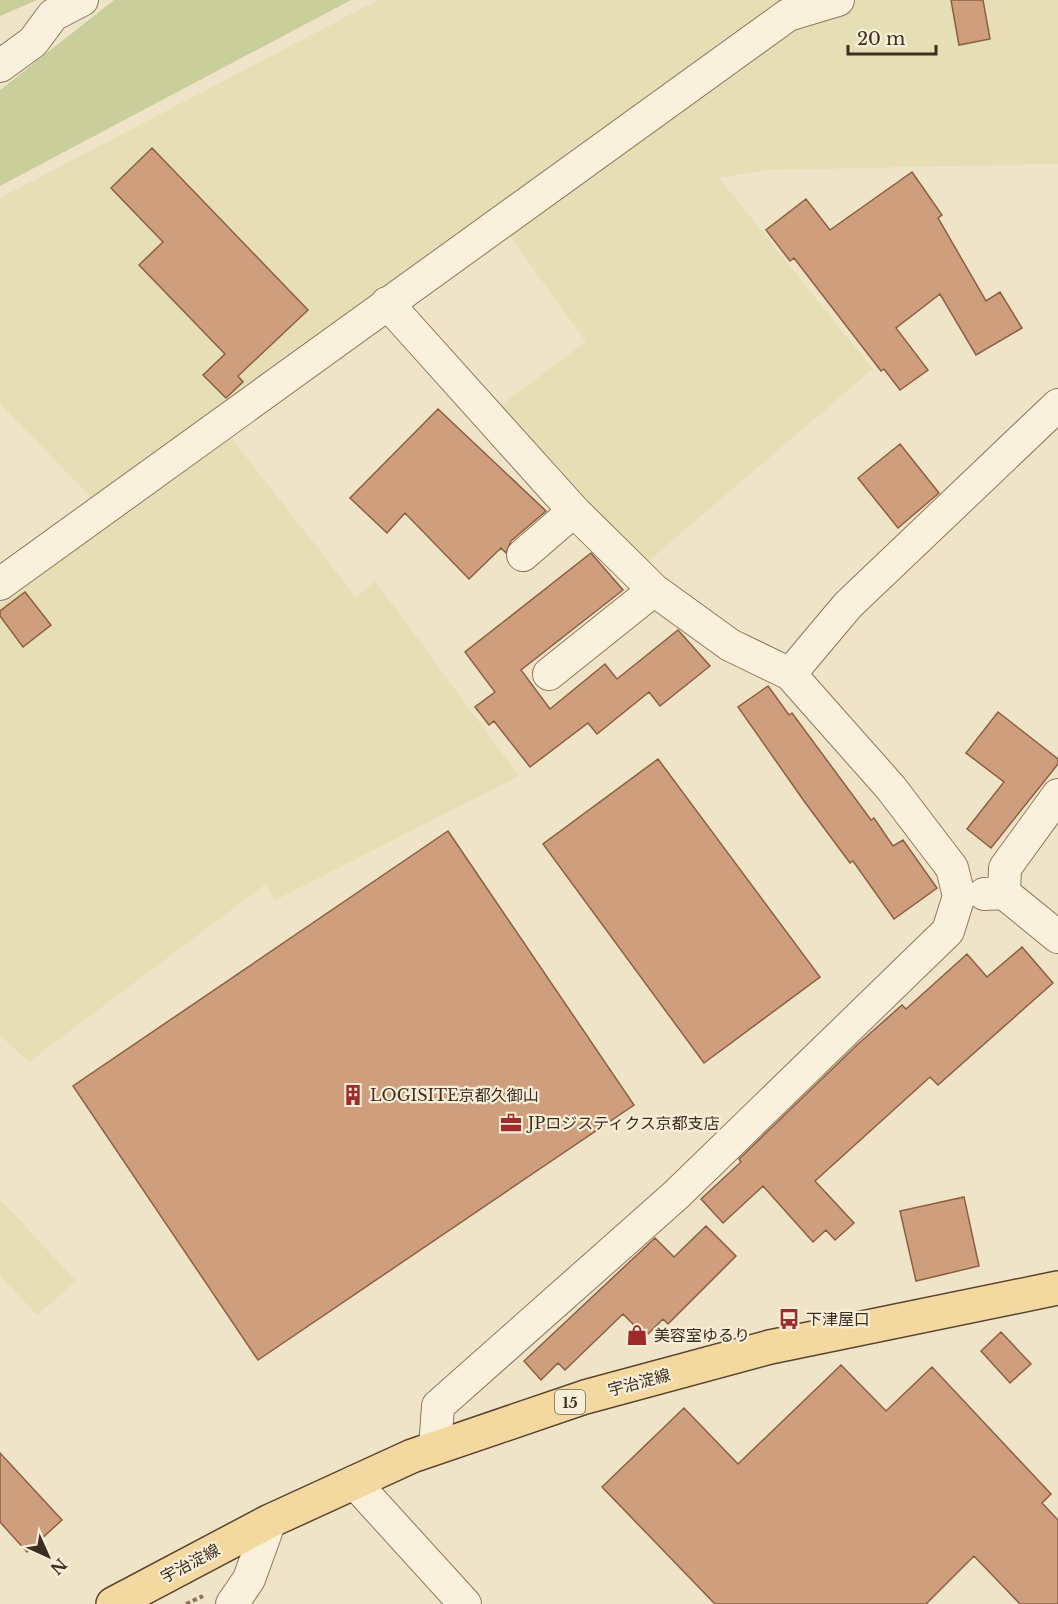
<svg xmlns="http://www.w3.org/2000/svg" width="1058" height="1604" font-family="'Libre Baskerville','Noto Sans JP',serif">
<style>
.farmland{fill:#e6deb5}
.green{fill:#c9cf9b}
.building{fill:#cf9f7d;stroke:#8d5f41;stroke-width:1.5}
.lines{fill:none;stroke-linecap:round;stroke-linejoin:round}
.minor-casing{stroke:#8d765c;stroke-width:34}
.major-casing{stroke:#5b4430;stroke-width:36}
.path{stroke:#8d765c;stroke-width:4;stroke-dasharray:4.5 3;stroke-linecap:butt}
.minor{stroke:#faf1dc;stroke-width:32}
.major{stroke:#f3d9a0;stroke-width:33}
.labels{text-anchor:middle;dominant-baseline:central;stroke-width:4.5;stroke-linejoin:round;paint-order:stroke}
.shield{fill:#f7eed8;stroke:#756857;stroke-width:1.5}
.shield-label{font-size:15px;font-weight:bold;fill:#3d2e20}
.poi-label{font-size:16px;fill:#3d2e20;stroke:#f7eed8;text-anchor:start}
.street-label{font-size:16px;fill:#3d2e20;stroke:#f7eed8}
</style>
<rect width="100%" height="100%" fill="#f0e4c8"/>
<!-- farmland -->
<path class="farmland" d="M378 0H787L97 503 0 404V198Z
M859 0H1058V164L765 170 719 178 873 369 640 568 491 413 586 342 507 232 804 15Z
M229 435 356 597 375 581 519 776 274 901 266 884 29 1062 0 1035V605Z
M0 1199 76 1281 37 1315 0 1276Z"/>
<!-- green -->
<path class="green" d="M0 0H37L0 16Z
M114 0H351L0 186V90Z"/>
<!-- building -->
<path class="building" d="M951 0H983L990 39 959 45Z
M152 148 308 310 238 376 243 382 226 398 203 375 225 354 139 265 163 242 111 188Z
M912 172 942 215 938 218 986 301 1000 292 1022 328 976 355 940 294 896 328 928 370 900 390 884 369 881 371 794 258 790 261 766 230 806 199 830 230Z
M438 409 546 511 511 541 506 553 501 548 469 579 405 513 387 533 350 498Z
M900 444 939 493 898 528 858 478Z
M591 553 623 590 521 670 550 709 605 664 617 679 678 630 710 666 660 706 649 692 597 734 588 723 530 767 494 721 489 725 475 707 495 692 465 652Z
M25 592 51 625 23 647 0 616V611Z
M768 686 789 715 792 713 871 820 874 818 893 846 903 840 937 888 894 919 853 861 850 863 804 801 738 707Z
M998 712 1058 759V764L991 848 967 829 1004 782 966 753Z
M658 759 820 977 704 1063 543 844Z
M448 831 634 1105 258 1360 73 1086Z
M1022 947 1053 983 938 1085 930 1077 815 1181 854 1223 835 1240 826 1230 813 1242 763 1186 723 1223 701 1199 741 1162 739 1159 857 1045 902 1005 906 1009 967 954 987 977Z
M964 1197 979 1266 916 1281 900 1211Z
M706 1226 736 1256 668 1324 663 1319 648 1334 641 1327 639 1330 623 1314 565 1370 558 1363 541 1380 524 1361 655 1238 674 1257Z
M1001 1332 1031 1364 1010 1383 981 1351Z
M841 1365 886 1411 932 1367 1051 1494 1042 1503 1058 1520V1604H1020L974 1556 926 1604H715L602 1487 684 1408 738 1464Z
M0 1453 62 1520 27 1552 0 1522Z"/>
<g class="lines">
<defs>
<path id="minor" d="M0 66 33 42 53 15 82 0
M387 303 574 511 654 590 730 645 790 674 891 788 952 868 959 896 948 931 676 1195 438 1406 435 1448
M523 555 574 511
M0 584 788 15 838 0
M549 674 654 590
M790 674 848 605 1058 405
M1004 893 1005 868 1058 795
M984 894 1004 893 1058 937
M354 1482 465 1604
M232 1604 249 1579 270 1521"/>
<path id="major" d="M113 1604 270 1521 412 1456 585 1397 770 1347 1058 1288"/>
</defs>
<!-- minor casing -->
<use href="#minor" class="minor-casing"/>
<!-- major casing -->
<use href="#major" class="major-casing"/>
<!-- path -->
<path class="path" d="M186 1604 203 1596"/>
<!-- minor -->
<use href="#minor" class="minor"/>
<!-- major -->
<use href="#major" class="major"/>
</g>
<!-- icons -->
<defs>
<symbol id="building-bare" viewBox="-9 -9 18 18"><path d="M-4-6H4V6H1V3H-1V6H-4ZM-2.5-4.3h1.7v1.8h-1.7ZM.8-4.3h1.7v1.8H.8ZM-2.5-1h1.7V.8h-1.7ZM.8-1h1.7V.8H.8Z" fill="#9e2a2b" stroke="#f7eed8" stroke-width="2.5" paint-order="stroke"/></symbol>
<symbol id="office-bare" viewBox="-9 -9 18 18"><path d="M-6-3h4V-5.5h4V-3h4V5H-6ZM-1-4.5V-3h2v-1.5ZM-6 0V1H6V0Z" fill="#9e2a2b" stroke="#f7eed8" stroke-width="2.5" paint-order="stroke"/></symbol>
<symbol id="bus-bare" viewBox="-9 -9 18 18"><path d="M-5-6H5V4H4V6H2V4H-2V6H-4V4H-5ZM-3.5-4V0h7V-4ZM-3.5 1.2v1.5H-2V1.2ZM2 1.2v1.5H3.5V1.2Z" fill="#9e2a2b" stroke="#f7eed8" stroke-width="2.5" paint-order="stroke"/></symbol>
<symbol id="shop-bare" viewBox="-9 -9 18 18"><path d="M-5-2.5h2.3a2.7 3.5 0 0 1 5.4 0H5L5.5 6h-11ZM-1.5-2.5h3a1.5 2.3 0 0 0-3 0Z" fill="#9e2a2b" stroke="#f7eed8" stroke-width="2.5" paint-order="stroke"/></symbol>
</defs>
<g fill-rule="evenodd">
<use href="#building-bare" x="338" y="1080" width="30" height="30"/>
<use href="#office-bare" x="496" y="1108" width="30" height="30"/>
<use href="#bus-bare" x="774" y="1304" width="30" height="30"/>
<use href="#shop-bare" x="622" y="1320" width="30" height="30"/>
</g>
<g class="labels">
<!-- shield labels -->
<rect class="shield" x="555" y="1390" width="30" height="24" rx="4.5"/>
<g class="shield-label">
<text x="570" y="1402">15</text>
</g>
<!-- poi labels -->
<g class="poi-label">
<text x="370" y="1095">LOGISITE京都久御山</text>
<text x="528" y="1123">JPロジスティクス京都支店</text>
<text x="806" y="1319">下津屋口</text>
<text x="654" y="1335">美容室ゆるり</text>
</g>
<!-- street labels -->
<g class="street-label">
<text transform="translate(639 1382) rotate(-15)">宇治淀線</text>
<text transform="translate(190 1563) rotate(-28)">宇治淀線</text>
</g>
</g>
<!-- north arrow -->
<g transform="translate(48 1556) rotate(135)" stroke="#f7eed8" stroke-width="4.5" paint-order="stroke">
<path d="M0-4.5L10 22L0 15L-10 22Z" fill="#3d2e20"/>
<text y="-9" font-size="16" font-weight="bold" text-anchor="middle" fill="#3d2e20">N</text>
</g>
<!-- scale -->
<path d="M848 45v9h88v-9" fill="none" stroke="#3d2e20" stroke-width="3"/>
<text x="857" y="45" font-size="18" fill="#3d2e20" stroke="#f7eed8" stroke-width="4.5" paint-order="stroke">20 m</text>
</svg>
